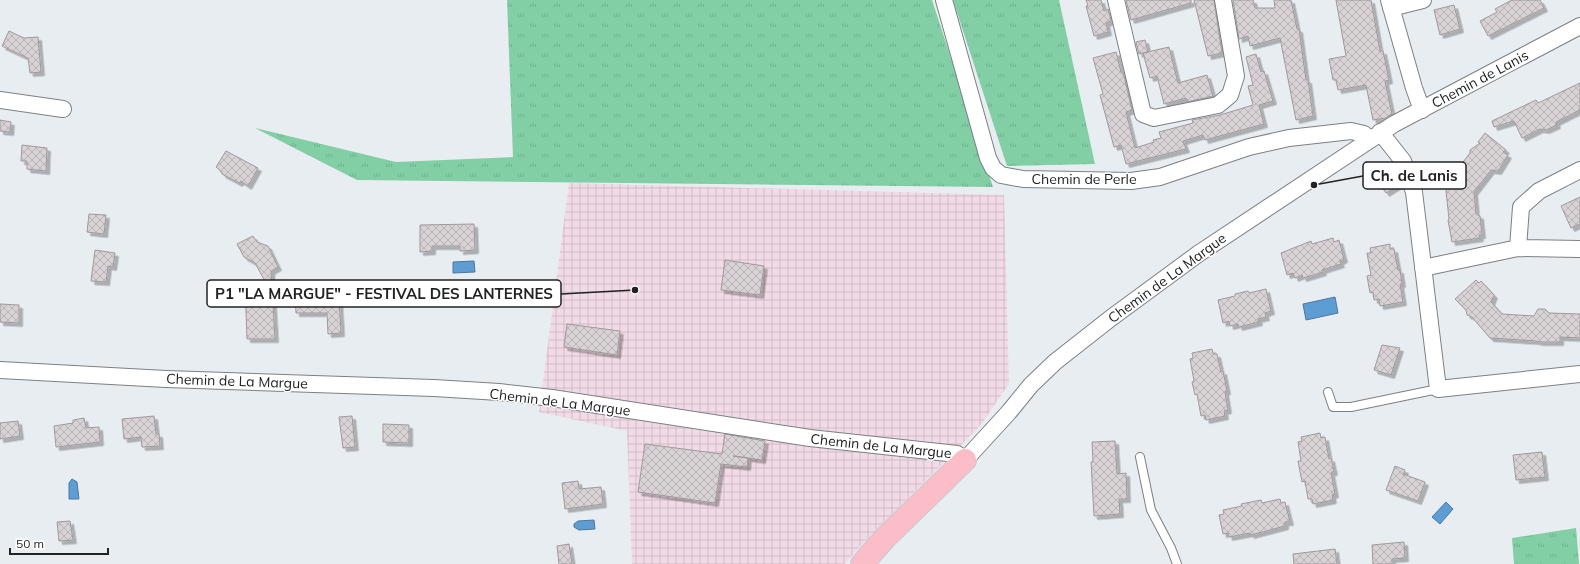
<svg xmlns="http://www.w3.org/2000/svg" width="1580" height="564" font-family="Mulish,sans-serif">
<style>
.industrial{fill:url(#industrial-grid)}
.grass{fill:url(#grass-tufts)}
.water{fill:#5d9dd3;stroke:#4b789e}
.building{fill:url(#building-cross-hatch);stroke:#9f999c;filter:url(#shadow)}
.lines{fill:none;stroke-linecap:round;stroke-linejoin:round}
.service-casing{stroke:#7c8084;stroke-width:10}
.minor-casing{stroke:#7c8084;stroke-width:18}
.primary-casing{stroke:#c9caca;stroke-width:24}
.service{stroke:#fff;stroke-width:8}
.minor{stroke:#fff;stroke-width:16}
.primary{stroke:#fbbdc8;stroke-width:22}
.labels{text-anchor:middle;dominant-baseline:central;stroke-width:3;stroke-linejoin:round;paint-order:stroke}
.street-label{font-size:14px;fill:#202223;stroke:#fff}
.leader{fill:none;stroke:#202223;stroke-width:1.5}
.callout-dot{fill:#202223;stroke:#fff;stroke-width:1.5}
.callout{fill:#fff;stroke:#202223;stroke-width:1.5}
.callout-label{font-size:15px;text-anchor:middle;font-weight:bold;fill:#202223}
</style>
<defs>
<pattern id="industrial-grid" width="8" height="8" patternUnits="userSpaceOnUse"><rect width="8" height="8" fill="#f2dbe7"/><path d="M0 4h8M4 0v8" fill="none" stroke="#cfbcc6"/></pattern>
<pattern id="grass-tufts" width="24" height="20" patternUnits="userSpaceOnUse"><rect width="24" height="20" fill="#82cea5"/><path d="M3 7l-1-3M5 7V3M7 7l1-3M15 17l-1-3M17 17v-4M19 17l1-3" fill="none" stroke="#70b18e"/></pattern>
<pattern id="building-cross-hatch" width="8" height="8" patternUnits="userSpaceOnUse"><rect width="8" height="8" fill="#d8d2d5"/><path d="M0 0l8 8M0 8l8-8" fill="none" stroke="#b9b4b7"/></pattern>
<filter id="shadow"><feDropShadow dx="3.5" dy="3.5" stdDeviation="0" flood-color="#0004"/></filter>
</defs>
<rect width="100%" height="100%" fill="#e8edf1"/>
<!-- industrial -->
<path class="industrial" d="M569 183 1004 195 1009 384 980 426 856 551 845 564H632L627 431 539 412Z"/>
<!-- grass -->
<path class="grass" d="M507 0H932L993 187 357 180 255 128 396 162 513 157Z
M953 0H1059L1095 164 1007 166Z
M1576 528 1579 564H1514L1512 538Z"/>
<!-- water -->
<path class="water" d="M474 261 475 272 453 273V262Z
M1335 297 1338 313 1306 320 1303 304Z
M72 479 77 482 79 499H69V483Z
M1446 502 1453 509 1440 524 1432 517Z
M594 520 595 529 579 530 574 527V524L578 521Z"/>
<!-- building -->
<path class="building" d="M1086 0H1101L1104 11 1108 9 1111 21 1106 23 1108 32 1094 36 1086 6H1088Z
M1126 0H1191V3L1131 20Z
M1194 0H1214L1222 53 1208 56Z
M1233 0H1253L1255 8H1275L1274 0H1291L1297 29H1299L1306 80H1308L1313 116 1296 120 1280 38 1250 46 1248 36 1239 39Z
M1336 0H1371L1380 51H1383L1389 80 1385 81 1392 114 1386 118 1373 120 1366 85 1338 90 1336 80H1333L1329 59 1346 56Z
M1512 0H1540L1544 8 1488 36 1480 21 1497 12 1495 9Z
M1454 5 1460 29 1440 35 1434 10Z
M9 31 24 38 38 37 41 72 30 73 28 58 2 46Z
M1145 40 1148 52 1139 54 1136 42Z
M1169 47 1178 83 1207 75 1213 96 1187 102 1186 98 1164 104 1157 76 1150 78 1143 53Z
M1116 52 1121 72H1123L1132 110 1126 112 1135 148 1154 142 1153 140 1161 138 1159 132 1193 123 1192 120 1220 115 1253 105 1248 86 1253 85 1246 57 1256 54 1261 72 1264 71 1273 101 1259 105 1264 124 1205 140 1203 135 1183 141 1186 149 1126 164 1121 145 1114 147 1100 95 1103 94 1093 58Z
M1580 83V110L1556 122 1557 125 1546 130 1540 129 1522 138 1514 121 1494 127 1492 121 1536 100 1538 103Z
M0 120 11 122 10 132 0 131Z
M1485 133 1506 150 1503 152 1508 155 1498 171 1491 170 1474 192 1476 214 1480 216 1482 235H1479L1480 238 1452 242 1448 220 1449 219 1446 191 1447 183 1470 153V150L1480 143 1478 142Z
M22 145 47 148 46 171 27 169V161H21Z
M226 151 258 168 248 186 241 181 239 183 222 174V172L216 167Z
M1387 167 1390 172 1391 171 1400 184 1386 193 1377 180 1382 177 1378 172Z
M1580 197V224L1571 228 1561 206Z
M89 214 106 215 104 234 87 232Z
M474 224 475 250 460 251V246H432V251L420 252V225Z
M253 236 257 242 268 246 278 267 271 271 275 339H247L245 284 266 283 255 263 244 257 237 244Z
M1333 238 1334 242 1339 240 1344 259 1340 261 1341 264 1322 270 1323 272 1303 278 1302 275 1295 278 1293 273 1287 275 1281 253 1311 241 1312 244Z
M1390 244V249H1394L1398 270H1400L1402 284H1400L1403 302 1380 306 1379 299 1374 300 1373 292 1370 293 1367 276 1371 275 1367 253H1371L1370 248Z
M95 250 115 253 113 267 108 266 106 282 91 281Z
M725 260 764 266 760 295 721 290Z
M1476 280 1479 283 1481 281 1494 295 1491 302 1502 314 1534 316 1538 309H1545L1549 313 1580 314V338L1560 337V342H1540L1536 341 1490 338 1472 317 1467 315 1466 310 1455 299Z
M1266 289 1271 311 1265 313 1266 317 1258 319 1259 322 1239 327 1238 324 1230 326 1229 321 1223 323 1218 300 1235 296V294L1248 291 1249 293Z
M295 294H315L316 300 339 299 341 333 328 334 327 313H296Z
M0 304 19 305V323L0 322Z
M567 324 620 331 617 355 564 347Z
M1382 345 1400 348 1391 375 1374 370Z
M1212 349 1213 354H1217L1221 372 1223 371 1227 391 1225 392 1228 410 1224 411 1225 416 1206 420 1205 415 1201 416 1197 394 1195 395 1192 382 1194 381 1190 359 1193 358 1192 353Z
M154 416 156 434H159L160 446 142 447 141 437 124 439 122 419Z
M352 416 355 447 343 448 339 417Z
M84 418 86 428 99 427 100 442 56 447 54 426 73 423V420Z
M18 421 20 436 0 439V423Z
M383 424 409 425V443L383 442Z
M1320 433 1321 438 1325 437 1329 459 1331 458 1334 472H1331L1335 494 1332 495 1333 500 1313 504 1312 499H1308L1305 481 1302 482 1298 461H1301L1298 442 1302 441 1301 437Z
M725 434 765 441 762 460 733 456 748 458 747 467 721 464 715 503 638 492 645 444 722 454Z
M1115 441 1117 474 1126 473 1127 499H1119L1120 514 1094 516 1091 462H1093L1092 442Z
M1542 452 1545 477 1516 480 1513 455Z
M1395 466 1405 470 1403 474 1425 482 1418 501 1386 490Z
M578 481 579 489 601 487 603 504 565 509 562 483Z
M1280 499 1281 503 1285 502 1290 522H1285V526L1251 535 1250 533 1229 537 1228 533 1223 534 1219 515 1224 514 1223 510 1242 506 1241 504 1261 500 1262 503Z
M70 521 73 540 59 541 57 522Z
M1404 542 1405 558 1392 559V564H1373L1372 545Z
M569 544 572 564H559L557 546Z
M1335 549 1337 564H1294L1293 554Z"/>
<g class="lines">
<defs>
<path id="service" d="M1328 392 1333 407H1351L1438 389
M1140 457 1151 510 1171 548 1177 564"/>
<path id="minor" d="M944 0 988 158 993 168 1001 175 1023 179 1131 181 1160 177 1249 147 1289 138 1351 131 1364 134 1369 139
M1116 0 1143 114 1154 118 1218 105 1230 95 1236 76 1223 0
M1389 0 1414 88 1422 110
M1391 8 1423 0
M0 100 63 109
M1380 132 1403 161 1414 192 1438 389 1580 374
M1518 248 1521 207 1539 191 1580 170
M1423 268 1518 248 1580 249
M0 370 166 379 434 388 499 392 552 398 810 438 957 454 965 460 1009 412 1031 385 1055 362 1111 318 1198 254 1394 124 1580 26"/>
<path id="primary" d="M862 564 885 538 965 460"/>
</defs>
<!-- service casing -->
<use href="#service" class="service-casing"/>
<!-- minor casing -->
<use href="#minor" class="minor-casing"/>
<!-- primary casing -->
<use href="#primary" class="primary-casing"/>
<!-- service -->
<use href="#service" class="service"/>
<!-- minor -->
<use href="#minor" class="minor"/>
<!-- primary -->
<use href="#primary" class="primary"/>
</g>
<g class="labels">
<!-- street labels -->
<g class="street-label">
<text transform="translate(1480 79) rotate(-28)">Chemin de Lanis</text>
<text x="1084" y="179">Chemin de Perle</text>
<text transform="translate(1167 278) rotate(-36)">Chemin de La Margue</text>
<text transform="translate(237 381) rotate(2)">Chemin de La Margue</text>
<text transform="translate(560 402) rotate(7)">Chemin de La Margue</text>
<text transform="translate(881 446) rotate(6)">Chemin de La Margue</text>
</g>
</g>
<!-- callouts -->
<path class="leader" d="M1314 185L1363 176M635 290L561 294"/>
<g class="callout-dot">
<circle cx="1314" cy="185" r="4"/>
<circle cx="635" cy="290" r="4"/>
</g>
<g class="callout">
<rect x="1363" y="162" width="103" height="27" rx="4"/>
<rect x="207" y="280" width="354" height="27" rx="4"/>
</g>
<g class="callout-label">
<text x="1414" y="181">Ch. de Lanis</text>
<text x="384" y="299">P1 "LA MARGUE" - FESTIVAL DES LANTERNES</text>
</g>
<!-- scale -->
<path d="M10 548v6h98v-6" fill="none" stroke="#202223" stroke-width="2"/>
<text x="16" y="548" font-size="12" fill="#202223" stroke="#ffffff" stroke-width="3" paint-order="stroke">50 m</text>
</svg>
